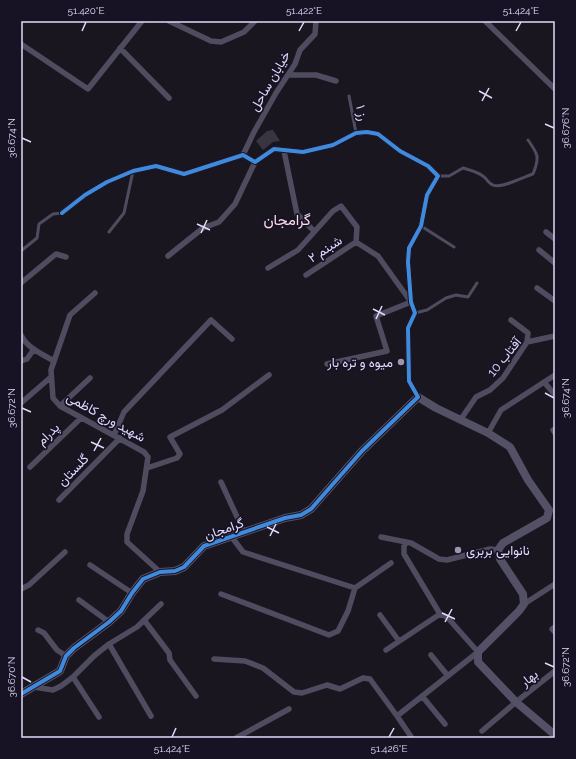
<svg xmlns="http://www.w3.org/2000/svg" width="576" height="759" font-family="Raleway,Vazirmatn,sans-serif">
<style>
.building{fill:#383442}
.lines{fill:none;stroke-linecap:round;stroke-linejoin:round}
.lane{stroke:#4f4c5f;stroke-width:3}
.street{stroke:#4f4c5f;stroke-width:5.5}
.secondary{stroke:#545065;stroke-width:8}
.cycleway-casing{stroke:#171224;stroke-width:6}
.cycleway{stroke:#408adc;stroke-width:4}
.ticks{fill:none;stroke:#e1dafa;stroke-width:1.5}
.poi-dot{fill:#9b95ae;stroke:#171224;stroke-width:1.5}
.labels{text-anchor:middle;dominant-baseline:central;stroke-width:3.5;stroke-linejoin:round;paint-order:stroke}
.street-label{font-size:13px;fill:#e1dafa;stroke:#171224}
.poi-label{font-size:13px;fill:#e1dafa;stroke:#171224;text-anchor:end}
.quarter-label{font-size:15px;fill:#fadbec;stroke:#171224}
.neatline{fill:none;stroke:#e1dafa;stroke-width:1.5}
.ticks-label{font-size:10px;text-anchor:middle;fill:#e1dafa}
</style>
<rect width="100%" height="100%" fill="#191620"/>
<!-- building -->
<path class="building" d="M273 130 280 141 273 142 263 150 256 141 267 131Z"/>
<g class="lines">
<!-- lane -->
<path class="lane" d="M349 96 356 133
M438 176H449L463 168C469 170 479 172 484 177 487 179 489 184 493 185 501 189 523 177 533 174 540 157 538 154 528 140
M421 226 454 247
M109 232 124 213 133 171
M21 251 37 238 39 224 53 214 62 213
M415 313 427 310 446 298 456 295 468 297 477 283"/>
<!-- street -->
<path class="street" d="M169 21 211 41 221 42 244 32 255 21
M485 21 555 89
M21 44 88 89 142 21
M120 48 169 98
M288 75H316L336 81
M284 151 297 214 314 231
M243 155 254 132 276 93 295 64 300 50 315 34 316 21
M62 213 85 195 107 182 133 171 156 166 184 174 243 155 255 162 274 149 303 152 333 145 356 133 367 132 378 134 400 151 428 166 438 176 427 195 421 226 409 248 408 262 411 302 415 313 408 328 409 381 418 397
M546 232 555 239
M539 250 555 263
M168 256 203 228 219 222 235 204 255 162
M268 268 298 250 333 211 341 206 357 227 356 242 378 256 411 302 376 316 387 351 327 364
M306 275 356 242
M21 283 56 254 66 257
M537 288 555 301
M95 293 70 315 51 370 53 398 60 406 144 452 148 457 143 491 127 534V542L160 572
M511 320 528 333 527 342
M21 335C27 348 42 354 54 361
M21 361 27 359 34 349
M544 382 555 395
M21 403 51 377
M60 406 90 378
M461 419 476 397 490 390 503 378 527 342 555 336
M553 430 555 433
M488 433 501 410 555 375
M114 435 124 412 211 320 232 339
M30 467 81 418
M147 468 177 458 180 454 170 437 222 410 269 375
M221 482 244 532
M59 500 120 438
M231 536 243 552 355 588 391 563
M381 537 411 543 439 559 447 560 490 549 498 550
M90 565 132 593
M21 589 29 585 65 552
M221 594 329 635 338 631 348 611 355 588
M79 600 109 622
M524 604 555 584
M380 615 399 641
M144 620 169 653 170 660 196 696
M555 627 552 629 555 632
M38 630 44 633 57 650 66 656
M109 644 151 716
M386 650 440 614
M431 655 448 676
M214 659 245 661 263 668 294 692 302 693 327 685 340 689 363 678 370 679 397 716 478 652 447 617 440 614 404 554V546L406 543
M73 677 99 717
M34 687 53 690 61 686 73 677 94 656 109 644 137 627 161 604
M422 696 445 724
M397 716 412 738
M482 731 516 702 555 671
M236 738 289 709"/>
<!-- secondary -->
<path class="secondary" d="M21 694 60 671 66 656 74 648 109 622 121 611 132 593 143 579 160 572 175 571 184 567 204 546 285 518 301 515 311 509 362 451 418 397 436 408 488 433 510 447 528 480 549 510 547 518 503 543 498 550 500 559 523 594 524 604 519 611 478 652V662L516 702 555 735"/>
<defs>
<path id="cycleway" d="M21 694 60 671 66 656 74 648 109 622 121 611 132 593 143 579 160 572 175 571 184 567 204 546 285 518 301 515 311 509 362 451 418 397 409 381 408 328 415 313 411 302 408 262 409 248 421 226 427 195 438 176 428 166 400 151 378 134 367 132 356 133 333 145 303 152 274 149 255 162 243 155 184 174 156 166 133 171 107 182 85 195 62 213"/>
</defs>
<!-- cycleway casing -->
<use href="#cycleway" class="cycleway-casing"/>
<!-- cycleway -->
<use href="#cycleway" class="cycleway"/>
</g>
<!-- ticks -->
<path class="ticks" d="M82 31 86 22M299 31 304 22M516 31 521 22M479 91 492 98M482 101 489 88M545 124 554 128M22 138 31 142M197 224 210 230M201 233 207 220M373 309 385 315M376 319 382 306M545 393 554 398M22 408 31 412M91 442 104 448M94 451 101 438M267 527 279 533M270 536 276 524M442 613 455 619M445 622 452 609M545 663 554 667M22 677 31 682M172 737 176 728M389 737 394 728"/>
<!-- markers -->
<g class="poi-dot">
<circle cx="401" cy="362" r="4"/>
<circle cx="458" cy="550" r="4"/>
</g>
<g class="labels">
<!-- street labels -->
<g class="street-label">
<text transform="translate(270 81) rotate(-60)">خیابان ساحل</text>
<text transform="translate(362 113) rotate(79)">رز ۱</text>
<text transform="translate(325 249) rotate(-33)">شبنم ۲</text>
<text transform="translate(504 357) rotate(-51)">آفتاب 10</text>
<text transform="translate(106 417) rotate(29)">شهید ورچ کاظمی</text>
<text transform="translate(48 434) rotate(-44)">پدرام</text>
<text transform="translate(73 470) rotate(-46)">گلستان</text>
<text transform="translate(224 529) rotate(-20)">گرامجان</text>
<text transform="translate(529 678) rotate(-38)">بهار</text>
</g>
<!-- poi labels -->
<g class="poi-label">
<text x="393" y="362">میوه و تره بار</text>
<text x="466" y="550" text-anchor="start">نانوایی بربری</text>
</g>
<!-- quarter labels -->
<g class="quarter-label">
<text x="287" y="220">گرامجان</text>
</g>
</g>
<!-- border -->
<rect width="576" height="759" fill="none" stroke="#171224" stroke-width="44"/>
<rect x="22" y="22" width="532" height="715" class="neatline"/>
<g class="ticks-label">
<text x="86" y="14">51.420°E</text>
<text x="304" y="14">51.422°E</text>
<text x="521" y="14">51.424°E</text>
<text transform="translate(565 128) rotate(-90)" y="4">36.676°N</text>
<text transform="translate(11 138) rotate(-90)" y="4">36.674°N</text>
<text transform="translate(565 398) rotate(-90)" y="4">36.674°N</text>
<text transform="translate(11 408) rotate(-90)" y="4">36.672°N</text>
<text transform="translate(565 667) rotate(-90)" y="4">36.672°N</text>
<text transform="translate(11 677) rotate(-90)" y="4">36.670°N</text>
<text x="172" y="752">51.424°E</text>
<text x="389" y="752">51.426°E</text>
</g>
</svg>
